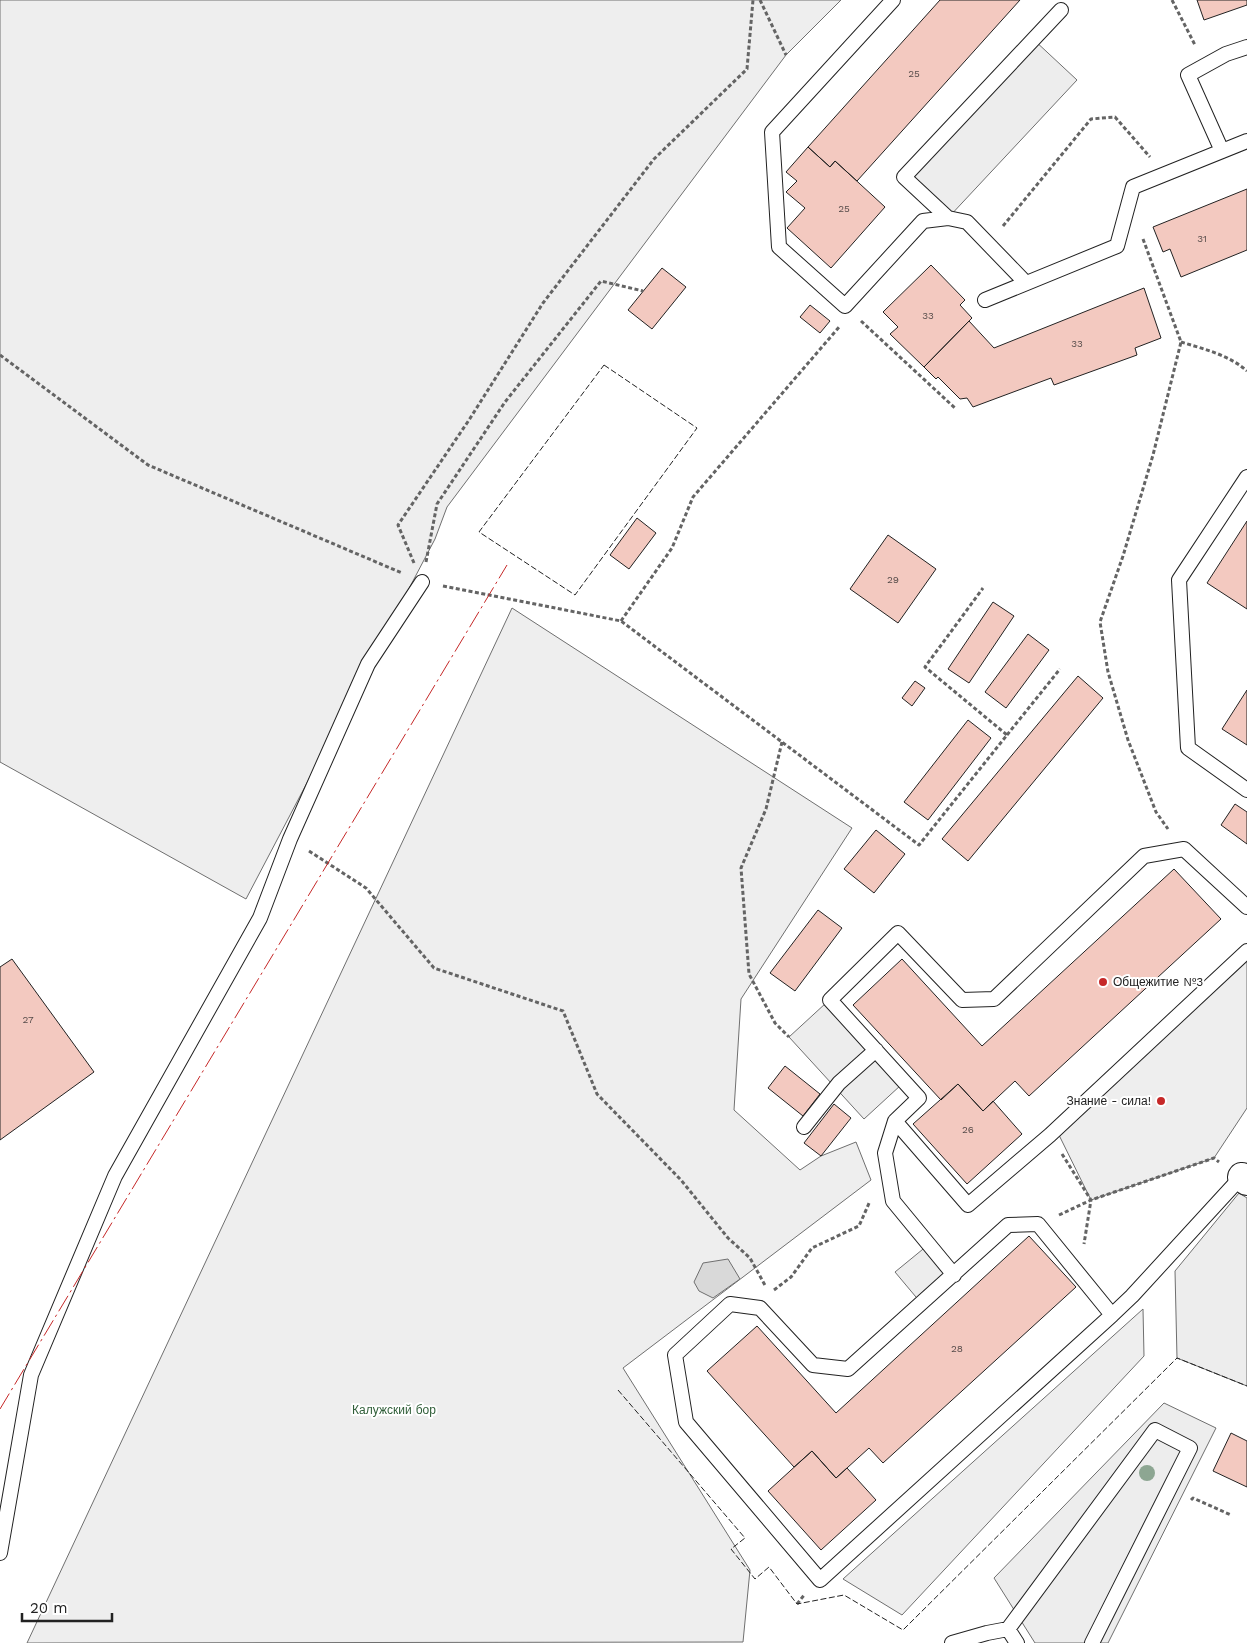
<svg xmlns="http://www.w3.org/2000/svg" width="1247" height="1643" font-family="'Work Sans',sans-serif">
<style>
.green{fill:#eee;stroke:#6f6f6f}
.parking{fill:#ededed;stroke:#6f6f6f}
.water{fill:#d9d9d9;stroke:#6f6f6f}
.building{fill:#f3c9c0;stroke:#222}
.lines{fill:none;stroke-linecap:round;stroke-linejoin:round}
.lane-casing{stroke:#222;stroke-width:16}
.street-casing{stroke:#222;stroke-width:30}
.path{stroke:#646464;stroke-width:3;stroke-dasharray:4 2.5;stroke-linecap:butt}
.lane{stroke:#fff;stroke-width:14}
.street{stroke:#fff;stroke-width:28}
.fence{stroke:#222;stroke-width:1;stroke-dasharray:6 2.5;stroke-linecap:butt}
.power{stroke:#c62828;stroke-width:1;stroke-dasharray:18 4 2.5 4;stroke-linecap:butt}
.tree{fill:#8da692}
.poi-dot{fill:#c62828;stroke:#fff;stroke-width:2}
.labels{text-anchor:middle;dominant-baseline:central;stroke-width:4;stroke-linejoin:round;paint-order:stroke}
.number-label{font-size:10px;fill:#564c4a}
.poi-label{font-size:12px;fill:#222;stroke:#fff;text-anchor:start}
.park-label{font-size:12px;fill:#2f5e38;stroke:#fff}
</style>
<rect width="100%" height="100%" fill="#fff"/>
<!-- green -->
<path class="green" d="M0 0H841L786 55 447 507 435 539 246 899 0 762Z
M512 608 852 828 741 999 734 1110 800 1170 821 1156 856 1142 871 1180 623 1368 750 1570 743 1642 27 1643Z
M1247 951V1108L1214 1158 1091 1200 1056 1129Z
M1143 1309 1144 1356 902 1615 843 1579Z"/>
<!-- parking -->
<path class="parking" d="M1033 39 1077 80 948 218 904 177Z
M826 1003 901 1085 864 1119 789 1037Z
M1239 1193 1247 1198V1386L1177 1358 1175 1271Z
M928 1245 954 1275 921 1303 895 1272Z
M1164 1403 1216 1428 1108 1643H1035L994 1578Z"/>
<!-- water -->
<path class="water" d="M728 1259 740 1279 713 1298 699 1291 694 1282 703 1263Z"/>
<!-- building -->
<path class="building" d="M940 0H1020L857 181 835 161 830 167 808 147Z
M1197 0H1247V5L1204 20Z
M808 147 830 167 835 161 885 207 831 268 787 228 805 208 786 192 797 181 786 172Z
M1247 189V250L1181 277 1170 249 1163 252 1153 227Z
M931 265 965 300 960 305 972 318 924 367 890 334 898 327 883 312Z
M662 268 686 287 652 329 628 310Z
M1144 288 1161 338 1135 348 1137 355 1054 385 1051 378 973 407 967 398 960 399 938 377 936 379 924 367 969 321 994 348Z
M810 305 830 321 820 333 800 317Z
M637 518 656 533 629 569 610 555Z
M1247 521V609L1207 583Z
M888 535 936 569 898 623 850 589Z
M993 602 1014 616 969 683 948 669Z
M1028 634 1049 650 1006 708 985 692Z
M1078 676 1103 698 968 861 942 839Z
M915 681 925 688 912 706 902 698Z
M1247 690V745L1222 729Z
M968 720 991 738 928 820 904 802Z
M1235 804 1247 812V844L1221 825Z
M876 830 905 854 874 893 844 869Z
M1174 869 1221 919 1029 1096 1015 1081 983 1111 958 1084 941 1100 853 1005 902 959 982 1046Z
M818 910 842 928 795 991 770 973Z
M12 959 94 1072 0 1140V967Z
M785 1066 820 1094 803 1116 768 1088Z
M958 1084 983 1111 993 1101 1022 1134 967 1184 913 1124Z
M834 1104 851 1118 821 1156 804 1143Z
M1029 1236 1076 1287 883 1463 869 1448 836 1478 812 1451 794 1467 707 1371 757 1326 836 1413Z
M1231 1433 1247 1441V1487L1213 1471Z
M812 1451 836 1478 847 1468 876 1500 821 1550 768 1491Z"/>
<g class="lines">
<defs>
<path id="lane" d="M893 0 772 132 779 247 845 306 923 221 948 218 967 222 1026 283
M1222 151 1188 75 1226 54 1247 47
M948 218 904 177 1061 10
M985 300 1117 246 1133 187 1247 141
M1247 477 1179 580 1188 748 1247 790
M1247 907 1184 849 1144 856 994 999 962 1000 898 933 830 1000 919 1098 895 1121 968 1205 1050 1135 1247 951
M895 1121 885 1153 893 1201 954 1275
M804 1127 839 1083 876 1050
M1112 1315 1038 1224 1008 1225 848 1369 813 1365 760 1308 730 1304 675 1355 686 1422 820 1580 1112 1315 1132 1296 1244 1174
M0 1553 31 1375 115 1176 260 918 290 839 368 664 422 582
M1008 1629 1017 1643
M952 1643 987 1633 1008 1629 1155 1430 1190 1448 1092 1643"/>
<path id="street" d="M1242 1177 1247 1181"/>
</defs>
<!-- lane casing -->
<use href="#lane" class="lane-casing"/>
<!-- street casing -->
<use href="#street" class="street-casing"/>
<!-- path -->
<path class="path" d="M760 0 786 55
M1172 0 1195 45
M1003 226 1091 119 1115 117 1150 157
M1143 239 1181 342 1153 455 1123 556 1100 622 1108 672 1128 740 1156 812 1168 829
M861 321 956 409
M1181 342C1204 349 1229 355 1247 371
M0 355 148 465 402 573
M426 562 437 504 505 402 601 281 643 291
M414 563 398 525 469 420 543 303 654 159 747 69 753 0
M443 586 621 621 919 845 1007 735 925 667 983 588
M621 621 672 548 693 497 840 326
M1007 735 1060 669
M782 742 766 809 741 868 749 974 775 1023 789 1037
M309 851 366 888 434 968 563 1011 597 1094 681 1180 728 1238 750 1258 766 1287
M1062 1154 1091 1200 1084 1244
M1059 1215 1091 1200 1214 1158 1219 1162
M774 1290 791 1277 812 1248 859 1226 870 1201
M1191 1500 1193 1498 1231 1515
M797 1604 805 1594"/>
<!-- lane -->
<use href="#lane" class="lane"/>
<!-- street -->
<use href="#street" class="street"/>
<!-- fence -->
<path class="fence" d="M604 365 697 428 575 595 479 532Z
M618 1390 745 1538 731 1549 755 1579 769 1567 797 1604 844 1595 903 1630 1177 1358 1247 1386"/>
<!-- power -->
<path class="power" d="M0 1409 507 565"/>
</g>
<!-- trees -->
<circle class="tree" cx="1147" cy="1473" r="8"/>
<!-- markers -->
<g class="poi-dot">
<circle cx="1103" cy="982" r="5"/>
<circle cx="1161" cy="1101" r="5"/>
</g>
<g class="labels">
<!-- number labels -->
<g class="number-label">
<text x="914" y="73">25</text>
<text x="844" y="208">25</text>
<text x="1202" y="238">31</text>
<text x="928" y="315">33</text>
<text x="1077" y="343">33</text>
<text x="893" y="579">29</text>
<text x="28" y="1019">27</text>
<text x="968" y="1129">26</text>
<text x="957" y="1348">28</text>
</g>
<!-- poi labels -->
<g class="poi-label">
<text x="1113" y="982">Общежитие №3</text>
<text x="1151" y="1101" text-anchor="end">Знание - сила!</text>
</g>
<!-- park labels -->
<g class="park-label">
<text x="394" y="1410">Калужский бор</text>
</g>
</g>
<!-- scale -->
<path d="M22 1613v8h90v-8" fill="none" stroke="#222222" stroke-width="2.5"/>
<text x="30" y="1613" font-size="15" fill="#222222" stroke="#ffffff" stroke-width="4" paint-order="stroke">20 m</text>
</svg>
